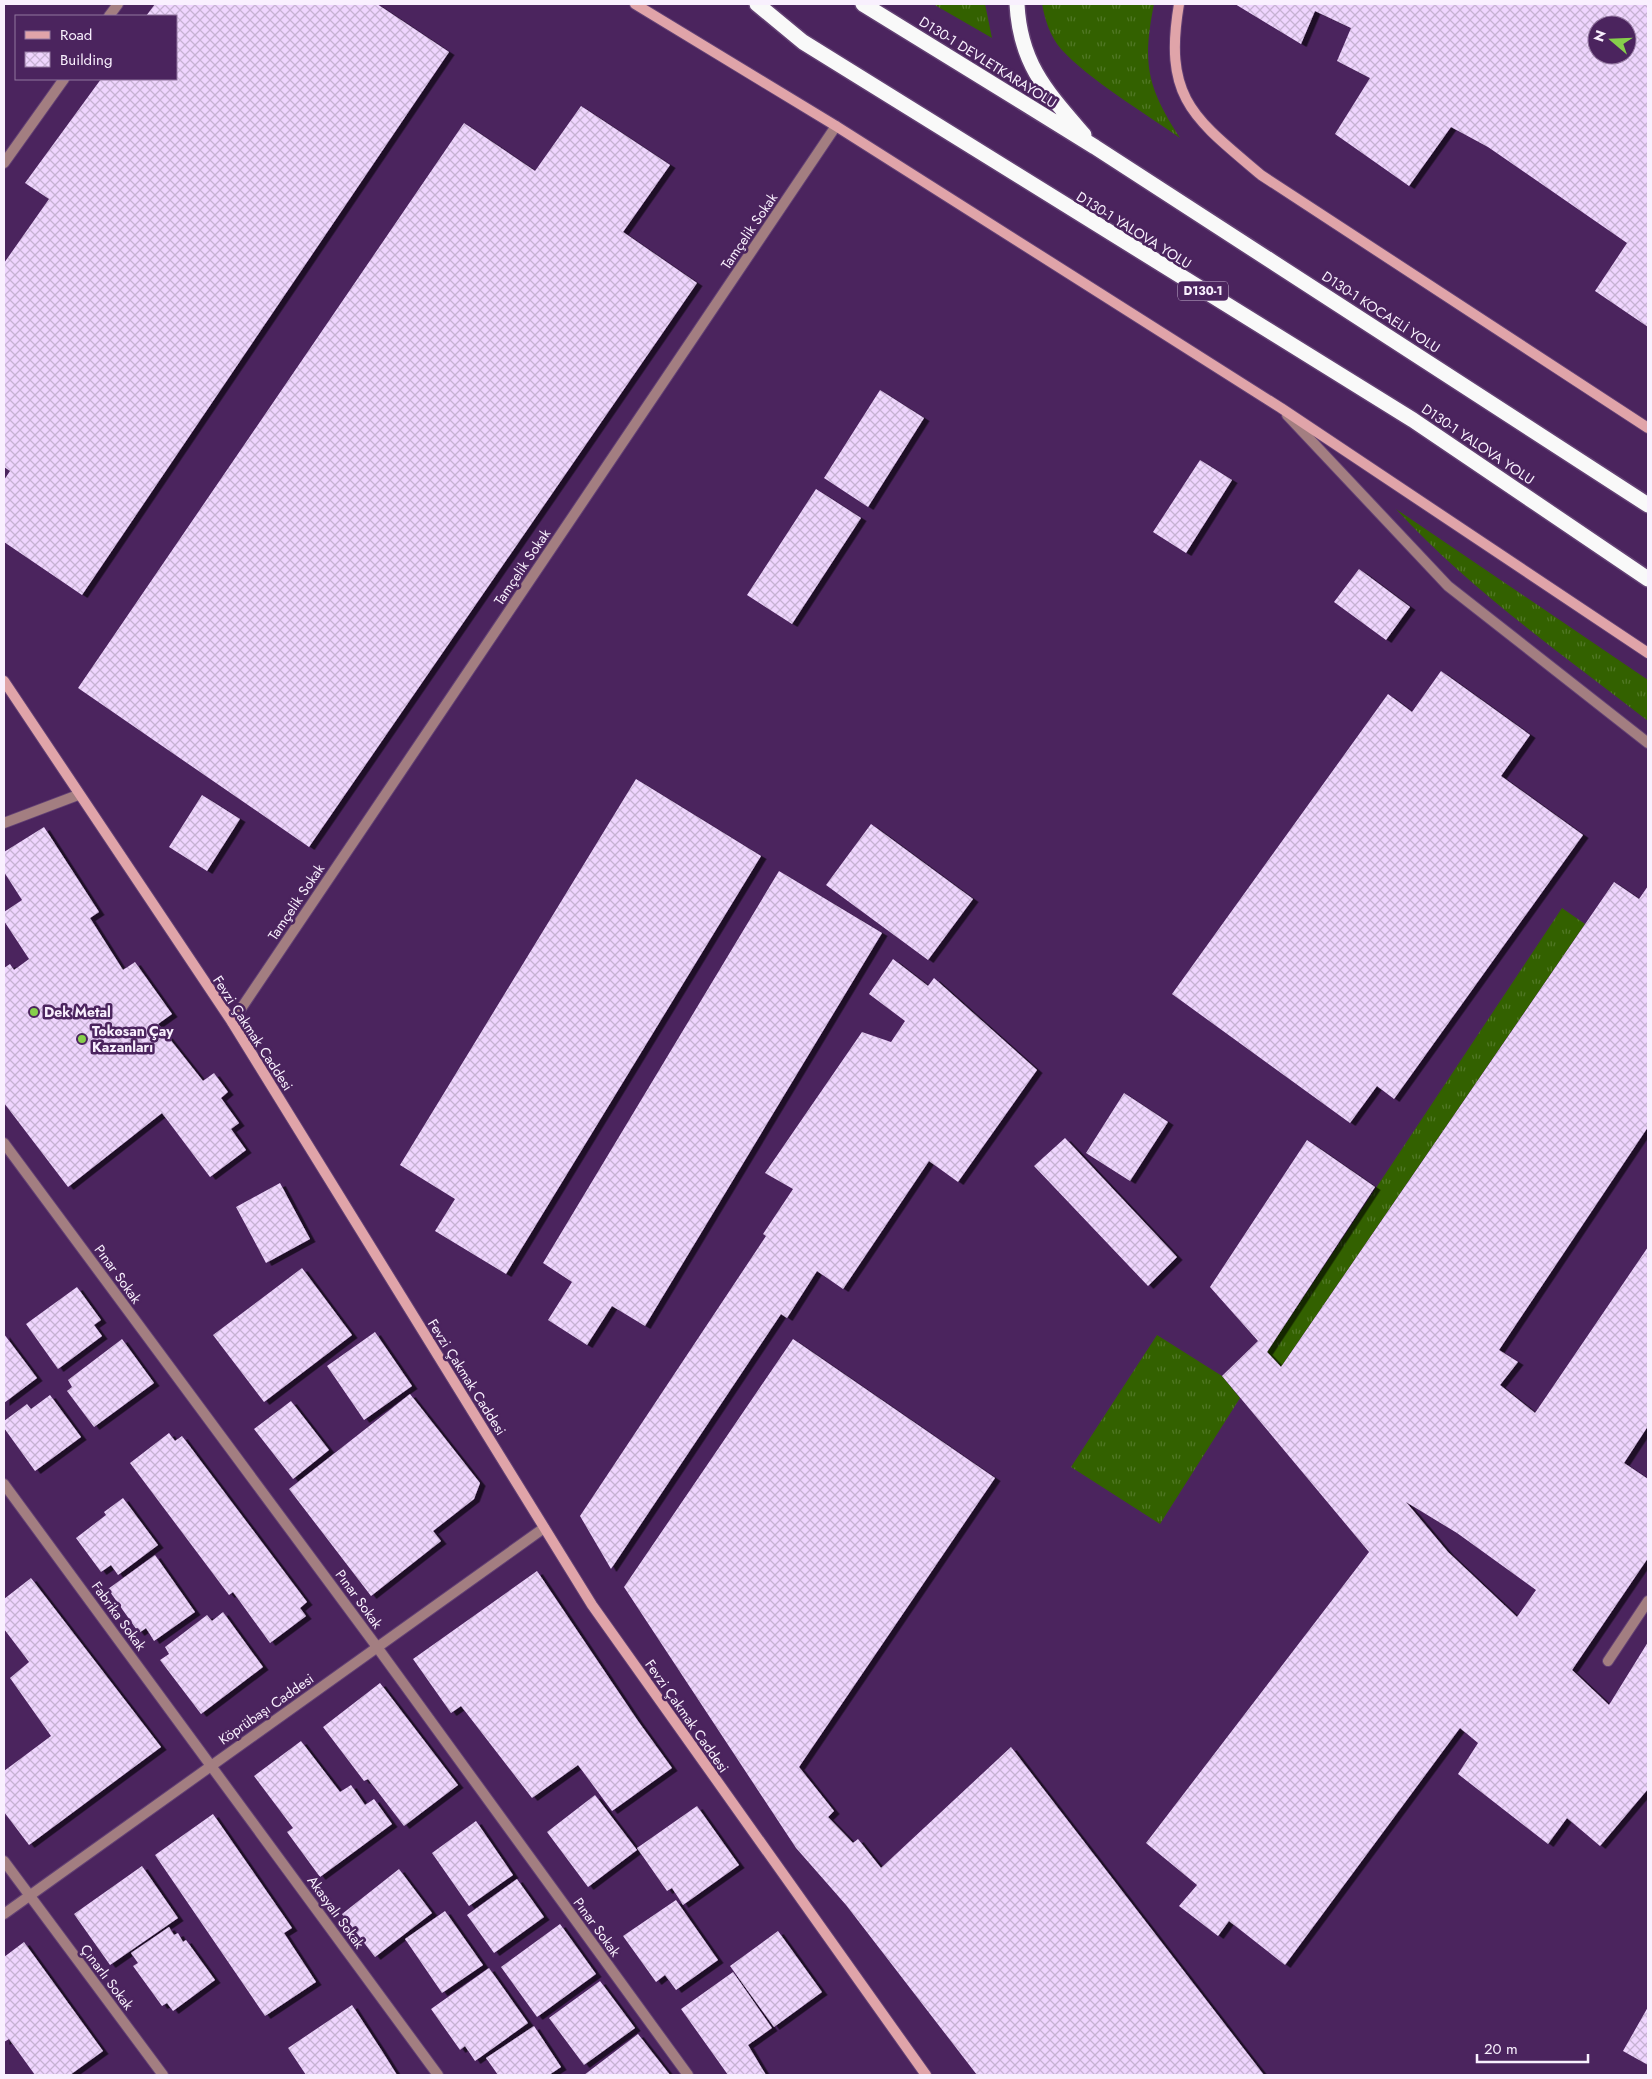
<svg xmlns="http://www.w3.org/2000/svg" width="1652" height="2079" font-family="Jost,sans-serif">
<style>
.grass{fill:url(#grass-tufts)}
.building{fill:url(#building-cross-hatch);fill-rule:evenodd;filter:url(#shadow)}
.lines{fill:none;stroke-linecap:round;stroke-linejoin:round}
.lane-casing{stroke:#634174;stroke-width:12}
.street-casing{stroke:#634174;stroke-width:12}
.secondary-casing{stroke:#634174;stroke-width:12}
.highway-casing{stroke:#634174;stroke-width:18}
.lane{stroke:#a37e81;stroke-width:10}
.street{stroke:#a37e81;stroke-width:10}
.secondary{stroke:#e0a4a9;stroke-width:10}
.highway{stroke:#f9f9f9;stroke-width:15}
.poi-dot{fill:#86cf4b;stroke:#4b245e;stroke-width:2}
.labels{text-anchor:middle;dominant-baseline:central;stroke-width:5;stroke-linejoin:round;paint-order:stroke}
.shield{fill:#4b245e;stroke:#c5b3ce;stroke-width:1}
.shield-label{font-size:12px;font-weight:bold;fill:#f9f0fe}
.street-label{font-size:14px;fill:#f9f0fe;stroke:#4b245e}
.poi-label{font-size:14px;font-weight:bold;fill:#f9f0fe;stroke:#4b245e;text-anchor:start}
</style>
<defs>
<pattern id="grass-tufts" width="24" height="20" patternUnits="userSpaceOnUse" patternTransform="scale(1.25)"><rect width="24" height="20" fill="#336100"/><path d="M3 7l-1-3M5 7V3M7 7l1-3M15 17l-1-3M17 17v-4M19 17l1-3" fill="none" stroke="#517826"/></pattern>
<pattern id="building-cross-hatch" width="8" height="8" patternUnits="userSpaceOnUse" patternTransform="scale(1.25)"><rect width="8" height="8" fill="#efd5fe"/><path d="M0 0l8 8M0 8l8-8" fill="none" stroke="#c6b2d2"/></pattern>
<filter id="shadow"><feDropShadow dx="5.5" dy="3" stdDeviation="0" flood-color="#0009"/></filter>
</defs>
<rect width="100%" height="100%" fill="#4b245e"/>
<!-- grass -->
<path class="grass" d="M933 4H985L992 38Z
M1042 4H1154C1142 64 1147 87 1180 138 1145 113 1089 80 1061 49 1050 36 1045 20 1042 4Z
M1396 509 1648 680V721C1562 654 1470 590 1396 509Z
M1562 908 1585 924 1281 1367 1267 1352Z
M1157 1335 1222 1376 1240 1398 1160 1524 1071 1467Z"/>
<!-- building -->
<path class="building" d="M155 4H377L449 52 82 595 4 542V480L10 471 4 467V263L49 199 25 183 101 79H176V16H146Z
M1235 4H1648V327L1595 291 1627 243 1488 147 1451 127 1409 186 1335 134 1370 78 1337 61 1351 28 1315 11 1301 44ZM1597 25H1627V55H1597Z
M581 106 670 165 623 232 697 283 309 847 78 688 464 123 535 171Z
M880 390 924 418 868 507 824 478Z
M1200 460 1232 480 1186 553 1153 532Z
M816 489 861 518 792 624 747 595Z
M1359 569 1410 607 1386 640 1334 602Z
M1441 671 1530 735 1501 776 1583 835 1394 1099 1377 1086 1350 1123 1172 994 1388 694 1412 712Z
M636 779 761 856 506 1274 435 1231 455 1199 400 1165Z
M202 795 240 819 207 871 169 847Z
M871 824 973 899 928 960 826 885Z
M44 827 99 912 90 918 123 970 135 962 172 1014 158 1024 203 1081 214 1073 228 1092 221 1098 239 1123 231 1129 246 1150 210 1177 162 1113 68 1187 4 1103V968L10 964 14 970 29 959 4 921V912L22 900 4 872V852Z
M779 871 882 933 645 1326 612 1306 587 1345 548 1320 572 1282 543 1263Z
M1614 882 1639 899 1648 886V1127L1499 1350 1518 1362 1500 1385 1535 1413 1648 1247V1426L1624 1463 1648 1479V1558L1572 1670 1609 1705 1648 1642V1789L1600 1846 1567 1818 1548 1844 1458 1774 1478 1743 1460 1728 1285 1965 1229 1921 1218 1936 1179 1906 1197 1885 1146 1843 1369 1552 1222 1376 1258 1341 1210 1287 1307 1140 1375 1187 1267 1352 1281 1367ZM1406 1502 1457 1533 1536 1590 1517 1617 1448 1552Z
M893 959 928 986 934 978 1037 1070 958 1182 929 1161 843 1289 817 1271 787 1318 781 1314 611 1569 580 1516 766 1236 763 1234 793 1189 765 1173 862 1032 891 1042 905 1021 869 994Z
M1124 1093 1168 1122 1130 1181 1086 1153Z
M1065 1138 1177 1257 1148 1286 1034 1166Z
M280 1183 310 1239 266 1263 236 1207Z
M302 1268 352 1335 264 1402 213 1335Z
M77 1287 101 1320 94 1325 102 1336 58 1369 26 1324Z
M375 1332 412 1386 364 1420 327 1366Z
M4 1334 37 1378 4 1403Z
M122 1339 154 1383 94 1427 67 1391 72 1387 68 1380Z
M793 1339 995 1478 799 1767 834 1811 828 1817 853 1843 858 1839 881 1868 1011 1747 1264 2075H977L846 1905 796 1848 624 1587Z
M410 1394 480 1483 474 1499 433 1531 441 1541 371 1596 289 1489Z
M50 1395 81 1437 35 1471 4 1428V1421L27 1404 31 1409Z
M291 1401 329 1450 293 1479 254 1429Z
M169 1433 175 1441 182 1436 307 1602 300 1608 306 1616 270 1643 233 1592 229 1595 130 1463Z
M123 1498 158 1545 118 1575 111 1565 101 1572 76 1538 106 1515 104 1512Z
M155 1555 195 1612 154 1641 146 1628 139 1633 108 1589Z
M537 1571 638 1721 672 1768 612 1811 578 1765 532 1798 461 1706 451 1713 413 1659Z
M31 1578 161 1747 29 1845 4 1812V1771L51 1736 10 1678 29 1662 4 1629V1599Z
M223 1612 263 1667 201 1714 160 1660 169 1654 165 1647 207 1615 212 1621Z
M380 1683 458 1785 404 1826 368 1779 364 1781 323 1727Z
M301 1741 340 1792 351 1785 365 1805 374 1799 392 1824 320 1877 287 1832 293 1828 254 1776Z
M595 1795 637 1850 588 1887 547 1832Z
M697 1806 739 1865 683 1905 672 1888 667 1891 637 1848Z
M213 1814 292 1928 284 1933 316 1982 265 2016 155 1855Z
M476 1821 513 1875 469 1906 432 1853Z
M142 1866 178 1918 110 1965 74 1914Z
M399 1869 432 1913 375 1957 342 1914Z
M517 1879 544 1917 494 1953 467 1915Z
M676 1900 718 1960 676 1990 665 1975 656 1982 623 1936Z
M445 1911 483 1965 442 1993 405 1939Z
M560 1924 596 1974 537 2017 501 1967Z
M169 1927 174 1935 178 1933 183 1942 186 1940 215 1980 173 2011 167 2003 162 2006 133 1966 138 1963 131 1953Z
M778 1931 822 1992 774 2027 730 1966Z
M24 1942 103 2051 70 2075H35L9 2039 4 2042V1957Z
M489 1968 528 2023 475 2061 465 2046 460 2050 431 2009Z
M733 1972 772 2028 748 2045 766 2075H728L681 2009Z
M600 1981 635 2028 584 2065 549 2018Z
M352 2005 382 2051 397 2075H306L288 2048Z
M1648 2007V2065L1623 2051Z
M534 2026 561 2067 549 2075H498L486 2058Z
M638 2034 670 2075H584Z"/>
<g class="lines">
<defs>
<path id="lane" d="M1287 415 1448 586 1648 743
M1608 1661 1648 1601"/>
<path id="street" d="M109 16 118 4
M4 163 64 79
M4 823 78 795
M232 1022 836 126
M4 1143 377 1647 688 2075
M4 1484 438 2075
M4 1861 163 2075
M4 1914 544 1528"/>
<path id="secondary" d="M635 4 836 126 1281 408 1648 653
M1179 4C1163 99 1194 118 1261 175L1648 428
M4 681 232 1022 592 1605 926 2075"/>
<path id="highway" d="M757 4 803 42 1413 420 1648 579
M863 4 1095 147 1648 505
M1017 4C1020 64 1047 92 1084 135"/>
</defs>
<!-- lane casing -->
<use href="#lane" class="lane-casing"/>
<!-- street casing -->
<use href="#street" class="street-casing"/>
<!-- secondary casing -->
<use href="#secondary" class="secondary-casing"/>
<!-- highway casing -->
<use href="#highway" class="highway-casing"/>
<!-- lane -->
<use href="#lane" class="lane"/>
<!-- street -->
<use href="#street" class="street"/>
<!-- secondary -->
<use href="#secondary" class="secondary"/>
<!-- highway -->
<use href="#highway" class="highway"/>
</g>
<!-- markers -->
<g class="poi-dot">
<circle cx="34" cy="1012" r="5"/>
<circle cx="82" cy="1039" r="5"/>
</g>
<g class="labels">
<!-- shield labels -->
<rect class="shield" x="1178" y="281.5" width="50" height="19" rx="4"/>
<g class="shield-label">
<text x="1203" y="291">D130-1</text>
</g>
<!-- street labels -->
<g class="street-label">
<text transform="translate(988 62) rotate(32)">D130-1 DEVLETKARAYOLU</text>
<text transform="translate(1134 230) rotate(32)">D130-1 YALOVA YOLU</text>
<text transform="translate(749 231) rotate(-56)">Tamçelik Sokak</text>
<text transform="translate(1381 312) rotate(33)">D130-1 KOCAELİ YOLU</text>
<text transform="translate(1478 444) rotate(34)">D130-1 YALOVA YOLU</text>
<text transform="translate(522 567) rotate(-56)">Tamçelik Sokak</text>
<text transform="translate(296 902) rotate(-56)">Tamçelik Sokak</text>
<text transform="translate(253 1033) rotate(57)">Fevzi Çakmak Caddesi</text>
<text transform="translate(118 1274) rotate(54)">Pınar Sokak</text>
<text transform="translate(467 1377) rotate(58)">Fevzi Çakmak Caddesi</text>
<text transform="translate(359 1599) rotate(54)">Pınar Sokak</text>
<text transform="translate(119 1616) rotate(54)">Fabrika Sokak</text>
<text transform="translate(266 1709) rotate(-35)">Köprübaşı Caddesi</text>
<text transform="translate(687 1716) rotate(55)">Fevzi Çakmak Caddesi</text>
<text transform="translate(336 1912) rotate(54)">Akasyalı Sokak</text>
<text transform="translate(597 1927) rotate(54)">Pınar Sokak</text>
<text transform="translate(107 1977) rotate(53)">Çınarlı Sokak</text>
</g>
<!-- poi labels -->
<g class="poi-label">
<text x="44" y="1012">Dek Metal</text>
<text x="92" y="1031">Tokosan Çay<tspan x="92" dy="16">Kazanları</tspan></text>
</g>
</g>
<!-- border -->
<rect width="1652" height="2079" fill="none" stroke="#f9f0fe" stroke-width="10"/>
<!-- legend -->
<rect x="15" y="15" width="162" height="65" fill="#4b245e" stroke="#91769e"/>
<rect x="25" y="31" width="25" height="8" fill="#e0a4a9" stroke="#91769e"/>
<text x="60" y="40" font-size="15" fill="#f9f0fe">Road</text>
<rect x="25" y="52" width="25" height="15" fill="url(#building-cross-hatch)" stroke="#91769e"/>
<text x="60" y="65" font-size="15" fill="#f9f0fe">Building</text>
<!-- north arrow -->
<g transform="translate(1612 40) rotate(289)"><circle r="24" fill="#4b245e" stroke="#91769e"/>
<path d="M0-4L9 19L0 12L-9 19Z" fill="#86cf4b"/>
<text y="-8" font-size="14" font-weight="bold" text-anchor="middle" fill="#f9f0fe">N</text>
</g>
<!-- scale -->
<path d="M1477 2054v8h111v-8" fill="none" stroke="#f9f0fe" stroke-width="2.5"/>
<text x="1484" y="2054" font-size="15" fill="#f9f0fe" stroke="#4b245e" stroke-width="4" paint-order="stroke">20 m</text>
</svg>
